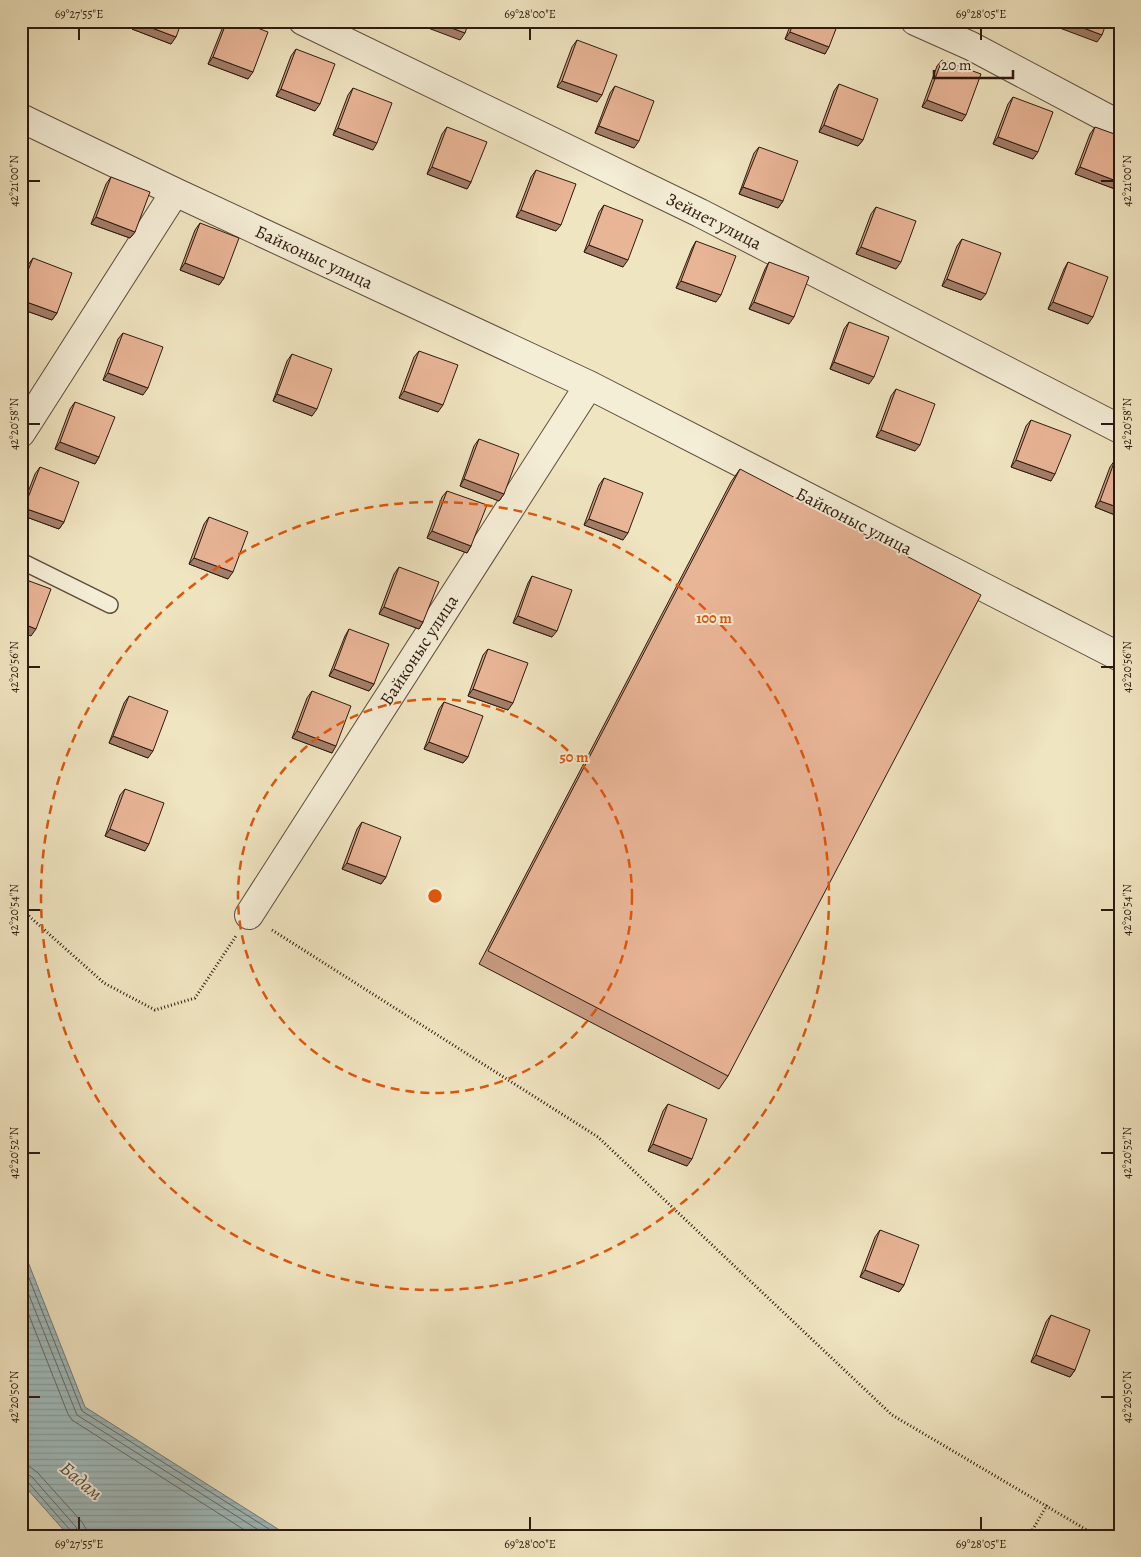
<svg xmlns="http://www.w3.org/2000/svg" width="1141" height="1557" font-family="Alegreya,serif">
<style>
.water{fill:url(#water-rules);stroke:#727b78}
.lines{fill:none;stroke-linecap:round;stroke-linejoin:round}
.shore{stroke:#666a66;stroke-width:1}
.lane-casing{stroke:#5e4c3c;stroke-width:18}
.street-casing{stroke:#5e4c3c;stroke-width:30}
.path{stroke:#2d190f;stroke-width:3;stroke-dasharray:1 2.5;stroke-linecap:butt}
.lane{stroke:#f5eed7;stroke-width:15}
.street{stroke:#f5eed7;stroke-width:28}
.wall{fill:#c89c82;stroke:#2d190f}
.shaded-wall{fill:#a37f6a;stroke:#2d190f}
.building{fill:#e9b597;stroke:#2d190f}
.ticks{fill:none;stroke:#2d190f;stroke-width:2}
.ring{fill:none;stroke:#df560c;stroke-width:2.5;stroke-dasharray:9 6}
.labels{text-anchor:middle;dominant-baseline:central;stroke-width:4;stroke-linejoin:round;paint-order:stroke}
.street-label{font-size:18px;fill:#2d190f;stroke:#f5eed7}
.water-label{font-size:19px;font-style:italic;fill:#55524c;stroke:#f5eed7}
.centre{fill:#df560c;stroke:#f5eed7;stroke-width:2.5}
.ring-label{font-size:15px;text-anchor:middle;font-weight:bold;fill:#df560c;stroke:#f5eed7;stroke-width:4;stroke-linejoin:round;paint-order:stroke}
.neatline{fill:none;stroke:#2d190f;stroke-width:2}
.ticks-label{font-size:12px;text-anchor:middle;fill:#2d190f}
</style>
<defs>
<pattern id="water-rules" width="6" height="5" patternUnits="userSpaceOnUse" patternTransform="scale(1.25)"><rect width="6" height="5" fill="#a0bcbe"/><path d="M0 2.5h6" fill="none" stroke="#8aa1a2"/></pattern>
</defs>
<rect width="100%" height="100%" fill="#f0e5c1"/>
<filter id="stains"><feTurbulence type="fractalNoise" baseFrequency=".004" numOctaves="4"/><feColorMatrix values="0 0 0 0 .2 0 0 0 0 .09 0 0 0 0 .02 0 0 0 .5 -.17"/></filter>
<radialGradient id="worn" r=".72"><stop offset=".6" stop-color="#630" stop-opacity="0"/><stop offset="1" stop-color="#630" stop-opacity=".3"/></radialGradient>
<!-- water -->
<path class="water" d="M21 1244 85 1407 289 1536H69L21 1482Z"/>
<g class="lines">
<!-- shore -->
<path class="shore" d="M21 1258 82 1411 280 1536
M21 1275 77 1415 268 1536
M21 1295 68 1414 72 1420 254 1536
M21 1465 30 1467 37 1472 82 1522 86 1529V1536
M21 1473 27 1474 32 1477 76 1527 79 1536
M21 1479 27 1481 71 1531 73 1536"/>
<defs>
<path id="lane" d="M21 561 110 605"/>
<path id="street" d="M303 21 700 213 1120 429
M915 21 971 46 1120 125
M21 118 175 192 589 385 1120 657
M21 433 175 192
M249 915 589 385"/>
</defs>
<!-- lane casing -->
<use href="#lane" class="lane-casing"/>
<!-- street casing -->
<use href="#street" class="street-casing"/>
<!-- path -->
<path class="path" d="M21 909 104 983 155 1010 195 998 236 936
M272 930 598 1137 892 1415 1097 1536
M1029 1536 1047 1505"/>
<!-- lane -->
<use href="#lane" class="lane"/>
<!-- street -->
<use href="#street" class="street"/>
</g>
<!-- wall -->
<path class="wall" d="M135 21H182L171 44 132 29Z
M225 21H239L248 79 208 64 224 24Z
M792 21H839L825 54 785 39Z
M577 40 597 102 557 87 572 47Z
M296 49 315 111 276 96 291 56Z
M942 60 962 121 922 107 937 66Z
M839 84 863 140 858 146 819 132 834 91Z
M615 86 634 148 595 133 610 93Z
M353 88 373 150 333 135 348 95Z
M1013 97 1033 159 993 144 1008 104Z
M447 127 471 182 467 189 427 174 442 134Z
M1095 127 1115 189 1075 174 1090 134Z
M759 147 783 201 778 208 739 194 754 153Z
M536 170 556 231 516 217 531 177Z
M111 177 135 232 130 238 91 224 106 184Z
M604 205 623 267 584 252 599 212Z
M876 207 896 269 856 254 871 214Z
M200 223 224 278 219 285 180 270 195 230Z
M962 239 981 300 942 286 957 246Z
M696 241 716 302 676 288 692 248Z
M33 258 57 313 52 320 21 309V282L28 265Z
M769 262 789 324 749 309 765 269Z
M1068 262 1088 324 1048 309 1064 269Z
M849 322 869 384 830 369 844 329Z
M123 333 143 395 103 380 118 339Z
M419 351 438 412 399 398 414 357Z
M292 354 312 416 273 401 287 361Z
M896 389 915 451 876 437 891 396Z
M75 402 99 457 95 464 55 449 70 409Z
M1031 420 1051 481 1011 467 1026 426Z
M479 439 504 494 499 501 460 486 474 446Z
M1115 460 1120 517 1095 507 1110 467Z
M40 467 64 522 59 529 21 515V510L35 474Z
M740 469 728 1076 719 1089 479 964 731 482Z
M604 478 623 540 584 525 599 485Z
M447 491 471 546 467 553 427 538 442 497Z
M209 517 228 579 189 564 204 524Z
M399 567 423 622 419 629 379 614 394 574Z
M532 576 552 637 513 623 528 583Z
M349 629 374 684 369 691 329 676 345 636Z
M488 649 508 710 468 696 483 655Z
M312 691 332 753 292 738 307 698Z
M129 696 148 758 109 743 124 703Z
M444 702 468 757 463 763 424 749 439 709Z
M125 789 145 851 105 836 120 795Z
M362 822 386 877 381 884 342 869 357 829Z
M668 1104 687 1166 648 1151 663 1111Z
M880 1230 904 1285 899 1292 860 1277 875 1237Z
M1051 1315 1075 1370 1070 1377 1031 1362 1046 1322Z"/>
<!-- shaded-wall -->
<path class="shaded-wall" d="M423 21H433L465 33 460 40 420 25Z
M1061 21H1065L1102 35 1097 42 1057 27Z
M136 22 176 37 171 44 132 29Z
M790 32 829 47 825 54 785 39Z
M213 57 253 72 248 79 208 64Z
M562 81 602 95 597 102 557 87Z
M281 89 320 104 315 111 276 96Z
M927 100 966 115 962 121 922 107Z
M824 125 863 140 858 146 819 132Z
M599 126 639 141 634 148 595 133Z
M338 128 377 143 373 150 333 135Z
M998 137 1038 152 1033 159 993 144Z
M432 167 471 182 467 189 427 174Z
M1080 167 1119 182 1115 189 1075 174Z
M743 187 783 201 778 208 739 194Z
M521 210 561 225 556 231 516 217Z
M96 217 135 232 130 238 91 224Z
M589 245 628 260 623 267 584 252Z
M861 247 901 262 896 269 856 254Z
M185 263 224 278 219 285 180 270Z
M947 279 986 294 981 300 942 286Z
M681 281 721 295 716 302 676 288Z
M21 300 57 313 52 320 21 309Z
M754 302 794 317 789 324 749 309Z
M1053 302 1093 317 1088 324 1048 309Z
M834 362 874 377 869 384 830 369Z
M108 373 148 388 143 395 103 380Z
M404 391 443 405 438 412 399 398Z
M277 394 317 409 312 416 273 401Z
M881 430 920 445 915 451 876 437Z
M60 442 99 457 95 464 55 449Z
M1016 460 1055 474 1051 481 1011 467Z
M464 479 504 494 499 501 460 486Z
M1100 501 1120 508V517L1095 507Z
M24 508 64 522 59 529 21 515V512Z
M589 519 628 533 623 540 584 525Z
M432 531 471 546 467 553 427 538Z
M194 558 233 572 228 579 189 564Z
M384 607 423 622 419 629 379 614Z
M518 616 557 631 552 637 513 623Z
M21 623 36 629 31 636 21 632Z
M334 669 374 684 369 691 329 676Z
M473 689 513 703 508 710 468 696Z
M297 731 336 746 332 753 292 738Z
M113 736 153 751 148 758 109 743Z
M429 742 468 757 463 763 424 749Z
M110 829 149 844 145 851 105 836Z
M347 863 386 877 381 884 342 869Z
M653 1144 692 1159 687 1166 648 1151Z
M865 1270 904 1285 899 1292 860 1277Z
M1036 1355 1075 1370 1070 1377 1031 1362Z"/>
<!-- building -->
<path class="building" d="M137 21H182L176 37 136 22Z
M227 21H239L268 32 253 72 213 57Z
M433 21H469L465 33Z
M794 21H839L829 47 790 32Z
M1065 21H1107L1102 35Z
M577 40 617 55 602 95 562 81Z
M296 49 335 64 320 104 281 89Z
M942 60 981 74 966 115 927 100Z
M839 84 878 99 863 140 824 125Z
M615 86 654 101 639 141 599 126Z
M353 88 392 103 377 143 338 128Z
M1013 97 1053 112 1038 152 998 137Z
M447 127 487 142 471 182 432 167Z
M1095 127 1120 136 1119 182 1080 167Z
M759 147 798 161 783 201 743 187Z
M536 170 576 184 561 225 521 210Z
M111 177 150 192 135 232 96 217Z
M604 205 643 220 628 260 589 245Z
M876 207 916 221 901 262 861 247Z
M200 223 239 238 224 278 185 263Z
M962 239 1001 253 986 294 947 279Z
M696 241 736 256 721 295 681 281Z
M33 258 72 273 57 313 21 300V288Z
M769 262 809 277 794 317 754 302Z
M1068 262 1108 277 1093 317 1053 302Z
M849 322 889 337 874 377 834 362Z
M123 333 163 347 148 388 108 373Z
M21 338 24 339 21 346Z
M419 351 458 365 443 405 404 391Z
M292 354 332 369 317 409 277 394Z
M896 389 935 404 920 445 881 430Z
M75 402 115 417 99 457 60 442Z
M1031 420 1071 435 1055 474 1016 460Z
M479 439 519 454 504 494 464 479Z
M1115 460 1120 462V508L1100 501Z
M40 467 79 482 64 522 24 508Z
M740 469 981 595 728 1076 488 951Z
M604 478 643 493 628 533 589 519Z
M447 491 487 505 471 546 432 531Z
M209 517 248 532 233 572 194 558Z
M399 567 439 582 423 622 384 607Z
M532 576 572 590 557 631 518 616Z
M21 578 51 589 36 629 21 623Z
M349 629 389 644 374 684 334 669Z
M488 649 528 663 513 703 473 689Z
M312 691 351 706 336 746 297 731Z
M129 696 168 711 153 751 113 736Z
M444 702 483 716 468 757 429 742Z
M125 789 164 803 149 844 110 829Z
M362 822 401 837 386 877 347 863Z
M668 1104 707 1119 692 1159 653 1144Z
M880 1230 919 1245 904 1285 865 1270Z
M1051 1315 1090 1330 1075 1370 1036 1355Z"/>
<!-- ticks -->
<path class="ticks" d="M79 28V40M530 28V40M981 28V40M28 181H40M1101 181H1114M28 424H40M1101 424H1114M28 667H40M1101 667H1114M28 910H40M1101 910H1114M28 1153H40M1101 1153H1114M28 1397H40M1101 1397H1114M79 1517V1530M530 1517V1530M981 1517V1530"/>
<!-- distance rings -->
<g class="ring">
<circle cx="435" cy="896" r="197"/>
<circle cx="435" cy="896" r="394"/>
</g>
<g class="labels">
<!-- street labels -->
<g class="street-label">
<text transform="translate(714 221) rotate(27)">Зейнет улица</text>
<text transform="translate(314 257) rotate(25)">Байконыс улица</text>
<text transform="translate(854 521) rotate(27)">Байконыс улица</text>
<text transform="translate(419 650) rotate(-57)">Байконыс улица</text>
</g>
<!-- water labels -->
<g class="water-label">
<text transform="translate(81 1481) rotate(40)">Бадам</text>
</g>
</g>
<circle cx="435" cy="896" r="8" class="centre"/>
<g class="ring-label">
<text x="714" y="623">100 m</text>
<text x="574" y="762">50 m</text>
</g>
<!-- margin -->
<rect width="1141" height="1557" fill="none" stroke="#f0e5c1" stroke-width="55"/>
<!-- scale -->
<path d="M934 70v8h79v-8" fill="none" stroke="#2d190f" stroke-width="2.5"/>
<text x="941" y="70" font-size="15" fill="#2d190f" stroke="#f5eed7" stroke-width="4" paint-order="stroke">20 m</text>
<rect x="28" y="28" width="1086" height="1502" class="neatline"/>
<g class="ticks-label">
<text x="79" y="18">69°27'55"E</text>
<text x="530" y="18">69°28'00"E</text>
<text x="981" y="18">69°28'05"E</text>
<text transform="translate(14 181) rotate(-90)" y="4">42°21'00"N</text>
<text transform="translate(1127 181) rotate(-90)" y="4">42°21'00"N</text>
<text transform="translate(14 424) rotate(-90)" y="4">42°20'58"N</text>
<text transform="translate(1127 424) rotate(-90)" y="4">42°20'58"N</text>
<text transform="translate(14 667) rotate(-90)" y="4">42°20'56"N</text>
<text transform="translate(1127 667) rotate(-90)" y="4">42°20'56"N</text>
<text transform="translate(14 910) rotate(-90)" y="4">42°20'54"N</text>
<text transform="translate(1127 910) rotate(-90)" y="4">42°20'54"N</text>
<text transform="translate(14 1153) rotate(-90)" y="4">42°20'52"N</text>
<text transform="translate(1127 1153) rotate(-90)" y="4">42°20'52"N</text>
<text transform="translate(14 1397) rotate(-90)" y="4">42°20'50"N</text>
<text transform="translate(1127 1397) rotate(-90)" y="4">42°20'50"N</text>
<text x="79" y="1548">69°27'55"E</text>
<text x="530" y="1548">69°28'00"E</text>
<text x="981" y="1548">69°28'05"E</text>
</g>
<rect width="100%" height="100%" filter="url(#stains)"/>
<rect width="100%" height="100%" fill="url(#worn)"/>
</svg>
